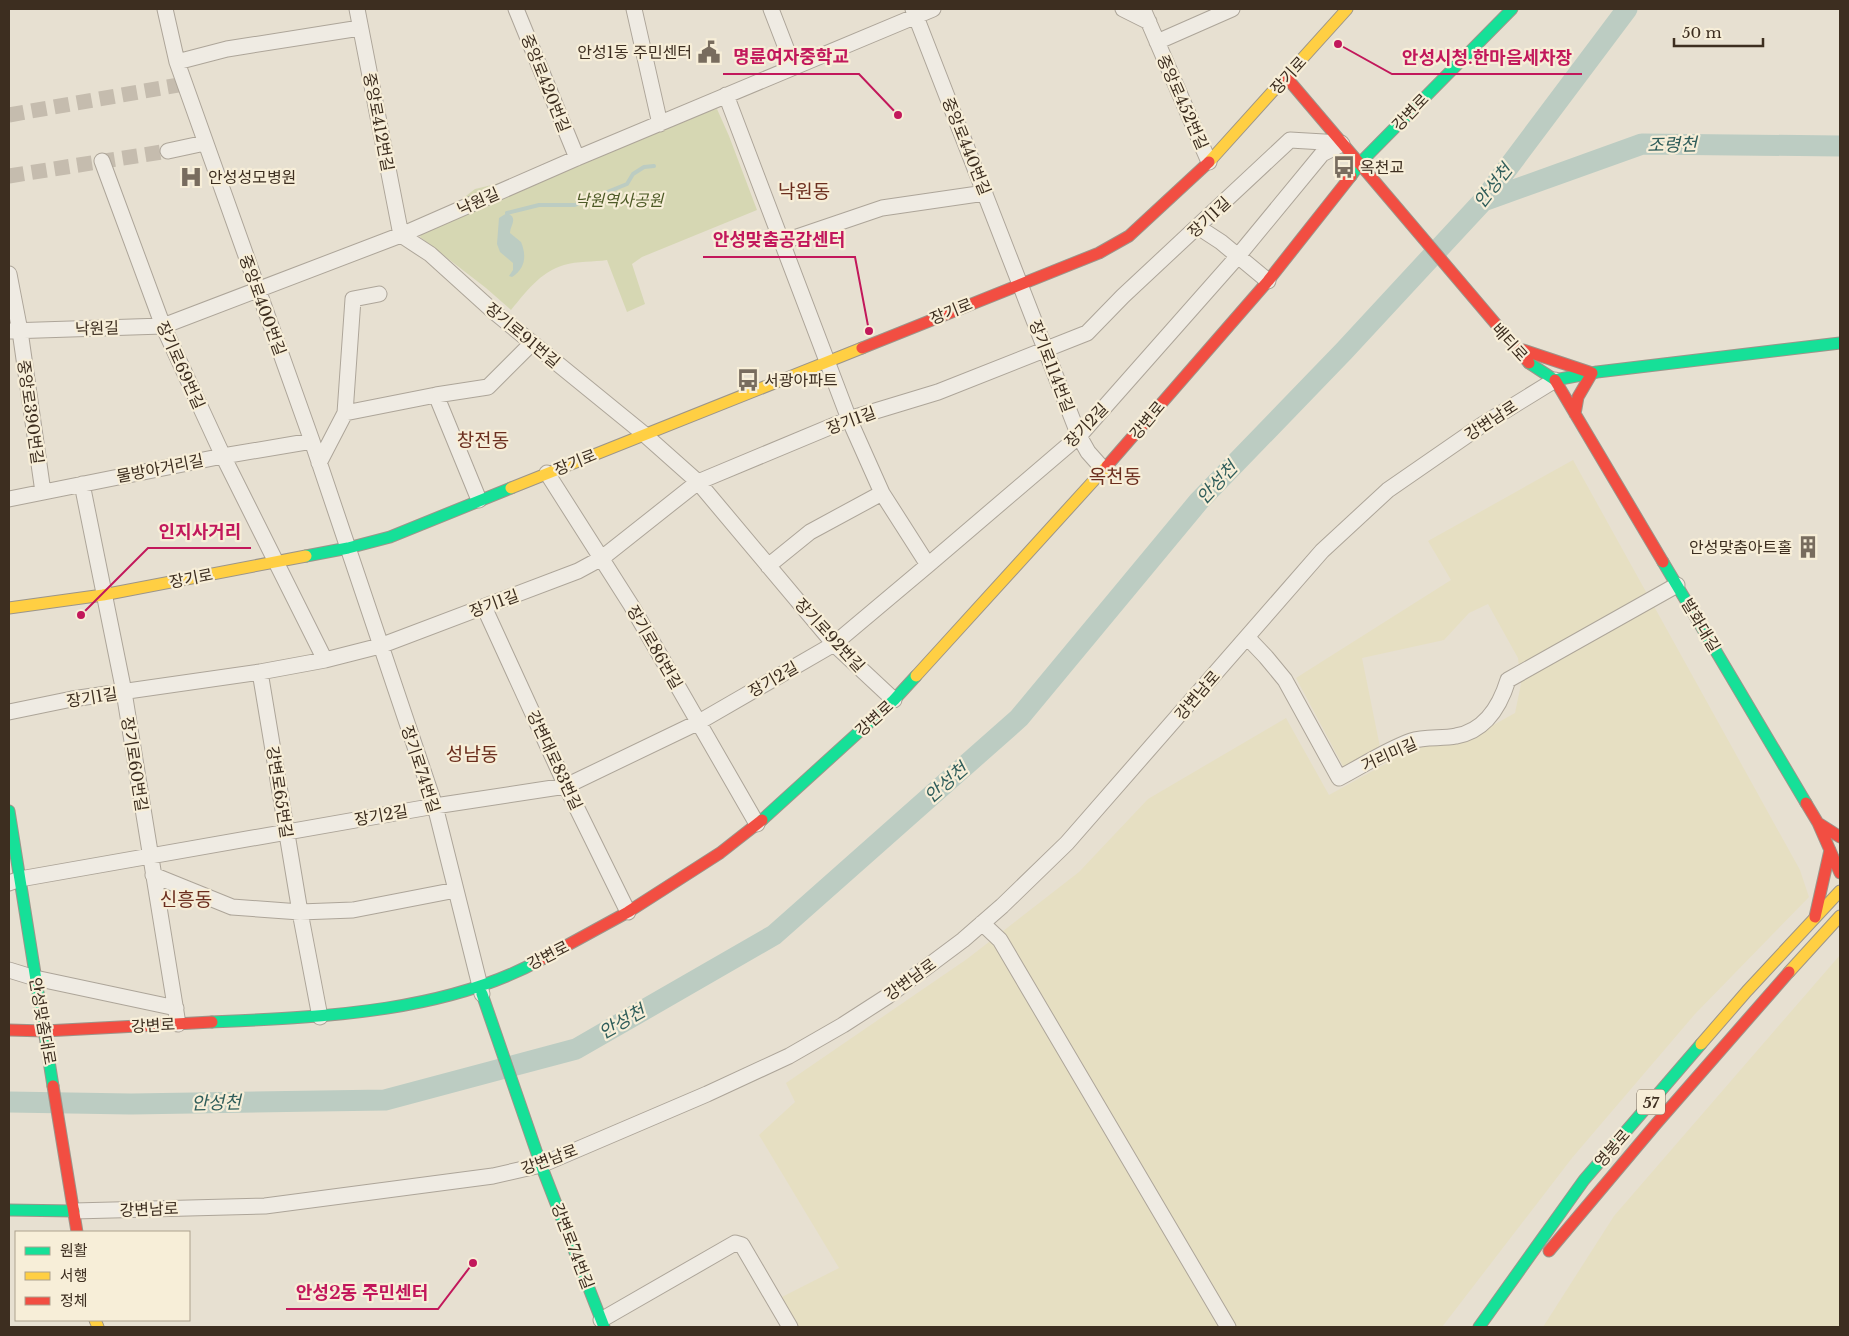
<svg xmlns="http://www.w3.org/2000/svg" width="1849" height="1336" font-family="'Libre Baskerville','Noto Sans KR',serif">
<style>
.farmland{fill:#e6dfc2}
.green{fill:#d6d7b3}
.water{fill:#bcccc2}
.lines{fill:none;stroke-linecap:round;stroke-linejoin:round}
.stream{stroke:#bcccc2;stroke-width:4}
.river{stroke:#bcccc2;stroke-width:21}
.street-tunnel{stroke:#c5bcae;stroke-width:15;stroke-dasharray:15 8;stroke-linecap:butt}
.street-casing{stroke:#ada599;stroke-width:17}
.fast-casing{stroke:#9c958a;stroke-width:13}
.slow-casing{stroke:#9c958a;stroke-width:13}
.jam-casing{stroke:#9c958a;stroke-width:13}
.street{stroke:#efebe3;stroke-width:15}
.fast{stroke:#16e098;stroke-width:11}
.slow{stroke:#ffcf43;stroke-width:11}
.jam{stroke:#f24e42;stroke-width:11}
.labels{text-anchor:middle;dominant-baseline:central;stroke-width:4.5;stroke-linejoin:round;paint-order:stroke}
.shield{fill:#f7eed8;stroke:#756857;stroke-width:1}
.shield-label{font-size:15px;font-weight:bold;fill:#3d2e20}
.poi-label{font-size:16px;fill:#3d2e20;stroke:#f7eed8;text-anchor:start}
.street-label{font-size:16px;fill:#3d2e20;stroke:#f7eed8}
.park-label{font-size:16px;font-style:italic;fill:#4d5a26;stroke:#f7eed8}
.water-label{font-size:18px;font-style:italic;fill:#2f5d5a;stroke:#f7eed8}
.quarter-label{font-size:19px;fill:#6b2e1e;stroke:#f7eed8}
.leader{fill:none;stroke:#c2185b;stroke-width:2}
.callout-dot{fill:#c2185b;stroke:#f7eed8;stroke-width:2}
.callout-label{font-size:18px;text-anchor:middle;font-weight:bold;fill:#c2185b;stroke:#f7eed8;stroke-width:4.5;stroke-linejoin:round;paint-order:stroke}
</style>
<rect width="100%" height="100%" fill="#e7e0d1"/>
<!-- farmland -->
<path class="farmland" d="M1573 460 1800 870 1809 897 1695 1014 1572 1158 1442 1327H790L778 1299 839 1268 759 1135 795 1102 786 1083 967 959 1079 872 1148 799 1286 718 1329 795 1414 748 1429 742 1470 738 1515 713 1521 684 1518 658 1488 604 1469 613 1444 640 1362 658 1380 747 1344 768 1296 678 1451 580 1428 541Z
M1840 955V1327H1543L1614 1216Z"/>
<!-- green -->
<path class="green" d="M717 109 729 136 757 210 642 257 632 264 645 304 627 312 607 260C594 262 577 261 564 265 540 272 526 292 511 310L486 288 420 237 423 229 475 189 504 182 597 144Z"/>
<!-- water -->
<path class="water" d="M507 213C519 218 510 225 510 233L521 242C527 256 525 269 512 277L509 276 513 270V263L500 252 497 244 499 218Z"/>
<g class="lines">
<!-- stream -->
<path class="stream" d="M507 213 539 205H575L627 184 633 174 644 167 654 166"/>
<!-- river -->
<path class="river" d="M1483 201 1642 144 1840 146
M9 1102 131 1104 385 1100 576 1049 774 935 1019 718 1199 501 1344 351 1483 201 1627 9"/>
<!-- street-tunnel -->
<path class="street-tunnel" d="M9 115 184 84
M9 176 168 151"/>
<defs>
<path id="street" d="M165 9 177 62 312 441 435 806 482 994
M357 9 401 235 430 254 493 311 644 434 698 482 834 644 894 700
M516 9 577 158
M634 9 660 124
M771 9 793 66
M913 9 1079 436 1088 452 1104 470
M1123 9 1149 22
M1143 9 1209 162
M1157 42 1232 9
M177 62 227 49 360 28
M726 95 849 419 882 493 928 565
M168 151 205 143
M102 161 163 326 223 456 325 660
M1198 227 1221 242 1268 281
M782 242 882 208 985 193
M9 274 20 331 43 492
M9 331 163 326 401 235 577 158 933 9
M436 395 479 500
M345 413 436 395 488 387 532 343
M319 463 345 413 353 299 379 294
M547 473 631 605 757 824
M82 484 124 692 178 1024
M9 499 223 456 312 441
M768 566 810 532 882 493
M484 607 566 786 628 912
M1247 637 1266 657 1285 680 1339 778C1362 766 1386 750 1411 741 1425 736 1442 739 1456 736 1485 731 1500 706 1508 680L1677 585
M260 672 300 912 320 1017
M9 712 72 699 260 672 325 660 380 646 578 571 602 558 698 482 849 419 938 392 1087 333 1123 296 1290 140 1341 143
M153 875 232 907 300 912 353 910 456 890
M9 883 20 879 435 806 566 786 699 722 834 644 928 565 1079 436 1238 256 1322 154 1342 144
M982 923 1000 940 1228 1327
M9 970 35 978 176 1008
M74 1211 265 1206 493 1176 541 1165 707 1094 789 1056 843 1025 888 996 963 940 1002 906 1067 843 1322 551 1388 490 1482 425 1555 380
M601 1320 735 1243 742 1245 790 1327"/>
<path id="fast" d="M1351 176 1360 163 1512 9
M1529 363 1555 380 1597 372 1840 343
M306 556 348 548 390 537 511 488
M1663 562 1806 803
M9 811 53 1086
M762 820 894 700 916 676
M482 994 541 1165 604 1327
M212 1022C321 1017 445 1013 542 959
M9 1210 74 1211
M1479 1327 1584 1180 1701 1044"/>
<path id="slow" d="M1209 162 1347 9
M511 488 862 348
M9 608 103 595 306 556
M916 676 1107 466
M1789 972 1840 916
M1701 1044 1747 991 1840 891
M95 1320 98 1327"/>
<path id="jam" d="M1286 77 1529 363
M862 348 1099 253 1129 236 1209 162
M1523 350 1592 373 1578 397 1575 414
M1555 380 1663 562
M1107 466 1268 281 1351 176
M1806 803 1818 823 1840 873
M1818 823 1840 837
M1815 917 1830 850
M542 959 628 912 720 853 762 820
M9 1030 45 1031 212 1022
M53 1086 77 1232
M1549 1251 1656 1124 1789 972"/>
</defs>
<!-- street casing -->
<use href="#street" class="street-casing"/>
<!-- fast casing -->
<use href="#fast" class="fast-casing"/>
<!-- slow casing -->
<use href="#slow" class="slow-casing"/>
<!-- jam casing -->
<use href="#jam" class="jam-casing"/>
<!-- street -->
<use href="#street" class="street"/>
<!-- fast -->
<use href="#fast" class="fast"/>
<!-- slow -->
<use href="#slow" class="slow"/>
<!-- jam -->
<use href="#jam" class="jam"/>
</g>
<!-- icons -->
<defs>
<symbol id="civic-bare" viewBox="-9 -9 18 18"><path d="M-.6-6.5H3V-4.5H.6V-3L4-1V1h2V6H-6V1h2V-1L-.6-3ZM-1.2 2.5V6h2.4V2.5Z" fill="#786c5e" stroke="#f7eed8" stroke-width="2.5" paint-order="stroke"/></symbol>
<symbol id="bus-bare" viewBox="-9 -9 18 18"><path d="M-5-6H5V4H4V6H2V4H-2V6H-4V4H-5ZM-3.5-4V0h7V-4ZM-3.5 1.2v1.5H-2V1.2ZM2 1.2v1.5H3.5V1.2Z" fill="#786c5e" stroke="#f7eed8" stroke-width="2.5" paint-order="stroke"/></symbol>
<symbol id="hospital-bare" viewBox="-9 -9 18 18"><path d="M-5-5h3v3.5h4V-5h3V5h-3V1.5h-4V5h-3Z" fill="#786c5e" stroke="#f7eed8" stroke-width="2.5" paint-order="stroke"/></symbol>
<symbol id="building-bare" viewBox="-9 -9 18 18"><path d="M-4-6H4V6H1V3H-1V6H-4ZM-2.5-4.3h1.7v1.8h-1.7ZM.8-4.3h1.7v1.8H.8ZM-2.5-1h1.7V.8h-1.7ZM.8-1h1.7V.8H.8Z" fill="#786c5e" stroke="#f7eed8" stroke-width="2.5" paint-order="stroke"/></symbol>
</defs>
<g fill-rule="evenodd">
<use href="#civic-bare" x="693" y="36" width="32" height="32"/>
<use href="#bus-bare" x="1328" y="151" width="32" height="32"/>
<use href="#hospital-bare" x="175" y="161" width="32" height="32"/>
<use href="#bus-bare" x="732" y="364" width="32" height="32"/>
<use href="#building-bare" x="1792" y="531" width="32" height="32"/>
</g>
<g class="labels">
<!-- shield labels -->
<rect class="shield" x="1637" y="1089.5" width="28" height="25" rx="4"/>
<g class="shield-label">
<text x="1651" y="1102">57</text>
</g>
<!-- poi labels -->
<g class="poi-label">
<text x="692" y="52" text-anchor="end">안성1동 주민센터</text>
<text x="1360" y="167">옥천교</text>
<text x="208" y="177">안성성모병원</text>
<text x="764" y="380">서광아파트</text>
<text x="1792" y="547" text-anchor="end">안성맞춤아트홀</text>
</g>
<!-- street labels -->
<g class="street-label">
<text transform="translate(1288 75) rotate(-48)">장기로</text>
<text transform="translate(546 83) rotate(68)">중앙로420번길</text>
<text transform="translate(1183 102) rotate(66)">중앙로452번길</text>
<text transform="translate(1410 112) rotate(-46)">강변로</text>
<text transform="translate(379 122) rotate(79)">중앙로412번길</text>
<text transform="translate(967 146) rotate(68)">중앙로440번길</text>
<text transform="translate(478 201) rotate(-24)">낙원길</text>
<text transform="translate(1209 217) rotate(-43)">장기1길</text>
<text transform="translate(263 305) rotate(70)">중앙로400번길</text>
<text transform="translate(951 311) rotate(-22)">장기로</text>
<text transform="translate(97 328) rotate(-2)">낙원길</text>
<text transform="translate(523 335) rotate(40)">장기로91번길</text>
<text transform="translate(1510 342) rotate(48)">배티로</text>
<text transform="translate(181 365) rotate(66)">장기로69번길</text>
<text transform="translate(1052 366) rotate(69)">장기로114번길</text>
<text transform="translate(31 412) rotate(82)">중앙로390번길</text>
<text transform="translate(851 420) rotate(-20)">장기1길</text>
<text transform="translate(1147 420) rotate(-50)">강변로</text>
<text transform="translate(1491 420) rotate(-33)">강변남로</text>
<text transform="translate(1086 425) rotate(-46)">장기2길</text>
<text transform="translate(575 462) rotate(-22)">장기로</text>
<text transform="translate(160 468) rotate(-11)">물방아거리길</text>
<text transform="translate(191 578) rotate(-11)">장기로</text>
<text transform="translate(494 603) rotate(-20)">장기1길</text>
<text transform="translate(1701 625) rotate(59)">발화대길</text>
<text transform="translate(830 635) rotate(47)">장기로92번길</text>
<text transform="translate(655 647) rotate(60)">장기로86번길</text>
<text transform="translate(773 679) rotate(-30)">장기2길</text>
<text transform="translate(1197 695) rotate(-49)">강변남로</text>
<text transform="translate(92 697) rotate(-9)">장기1길</text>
<text transform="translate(874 718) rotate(-42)">강변로</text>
<text transform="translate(1389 754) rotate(-24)">거리미길</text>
<text transform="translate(555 760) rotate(65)">강변대로83번길</text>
<text transform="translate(135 764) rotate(81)">장기로60번길</text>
<text transform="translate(421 769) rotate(72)">장기로74번길</text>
<text transform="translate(280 792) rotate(81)">강변로65번길</text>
<text transform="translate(381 815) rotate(-10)">장기2길</text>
<text transform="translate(548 955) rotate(-27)">강변로</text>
<text transform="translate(910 979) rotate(-36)">강변남로</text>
<text transform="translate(43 1021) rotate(80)">안성맞춤대로</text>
<text transform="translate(153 1025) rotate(-3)">강변로</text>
<text transform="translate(1612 1148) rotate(-49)">영봉로</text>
<text transform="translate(549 1159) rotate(-20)">강변남로</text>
<text transform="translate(149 1209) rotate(-2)">강변남로</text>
<text transform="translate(573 1246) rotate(69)">강변로74번길</text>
</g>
<!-- park labels -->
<g class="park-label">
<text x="619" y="200">낙원역사공원</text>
</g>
<!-- water labels -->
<g class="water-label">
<text transform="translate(1672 145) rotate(-1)">조령천</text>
<text transform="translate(1493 186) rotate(-52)">안성천</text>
<text transform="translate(1217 483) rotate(-47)">안성천</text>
<text transform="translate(946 783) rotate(-41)">안성천</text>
<text transform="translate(622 1022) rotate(-30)">안성천</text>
<text transform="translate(216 1103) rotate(-1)">안성천</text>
</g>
<!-- quarter labels -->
<g class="quarter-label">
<text x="804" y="191">낙원동</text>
<text x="483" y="440">창전동</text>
<text x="1115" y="476">옥천동</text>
<text x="472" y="754">성남동</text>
<text x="186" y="899">신흥동</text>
</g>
</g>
<!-- callouts -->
<path class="leader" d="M898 115L859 74H723M1338 44L1392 74H1582M869 331L855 257H703M81 615L148 548H251M473 1263L438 1309H286"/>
<g class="callout-dot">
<circle cx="898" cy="115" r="5"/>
<circle cx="1338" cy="44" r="5"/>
<circle cx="869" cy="331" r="5"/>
<circle cx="81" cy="615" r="5"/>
<circle cx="473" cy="1263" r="5"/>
</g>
<g class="callout-label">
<text x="791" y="63">명륜여자중학교</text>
<text x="1487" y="64">안성시청.한마음세차장</text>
<text x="779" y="246">안성맞춤공감센터</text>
<text x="200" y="538">인지사거리</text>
<text x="362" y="1299">안성2동 주민센터</text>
</g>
<!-- border -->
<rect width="1849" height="1336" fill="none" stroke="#3d2e20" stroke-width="20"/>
<!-- legend -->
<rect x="15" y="1231" width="175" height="90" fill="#f7eed8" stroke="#ada18e"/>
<rect x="25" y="1247" width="25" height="8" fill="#16e098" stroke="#ada18e"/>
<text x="60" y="1256" font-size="15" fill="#3d2e20">원활</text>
<rect x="25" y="1272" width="25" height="8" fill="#ffcf43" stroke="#ada18e"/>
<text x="60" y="1281" font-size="15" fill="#3d2e20">서행</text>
<rect x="25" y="1297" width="25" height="8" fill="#f24e42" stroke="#ada18e"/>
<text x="60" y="1306" font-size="15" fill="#3d2e20">정체</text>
<!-- scale -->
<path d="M1674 38v8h89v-8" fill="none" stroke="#3d2e20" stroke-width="2.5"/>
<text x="1682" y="38" font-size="15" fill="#3d2e20" stroke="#f7eed8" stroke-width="4" paint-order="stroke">50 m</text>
</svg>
